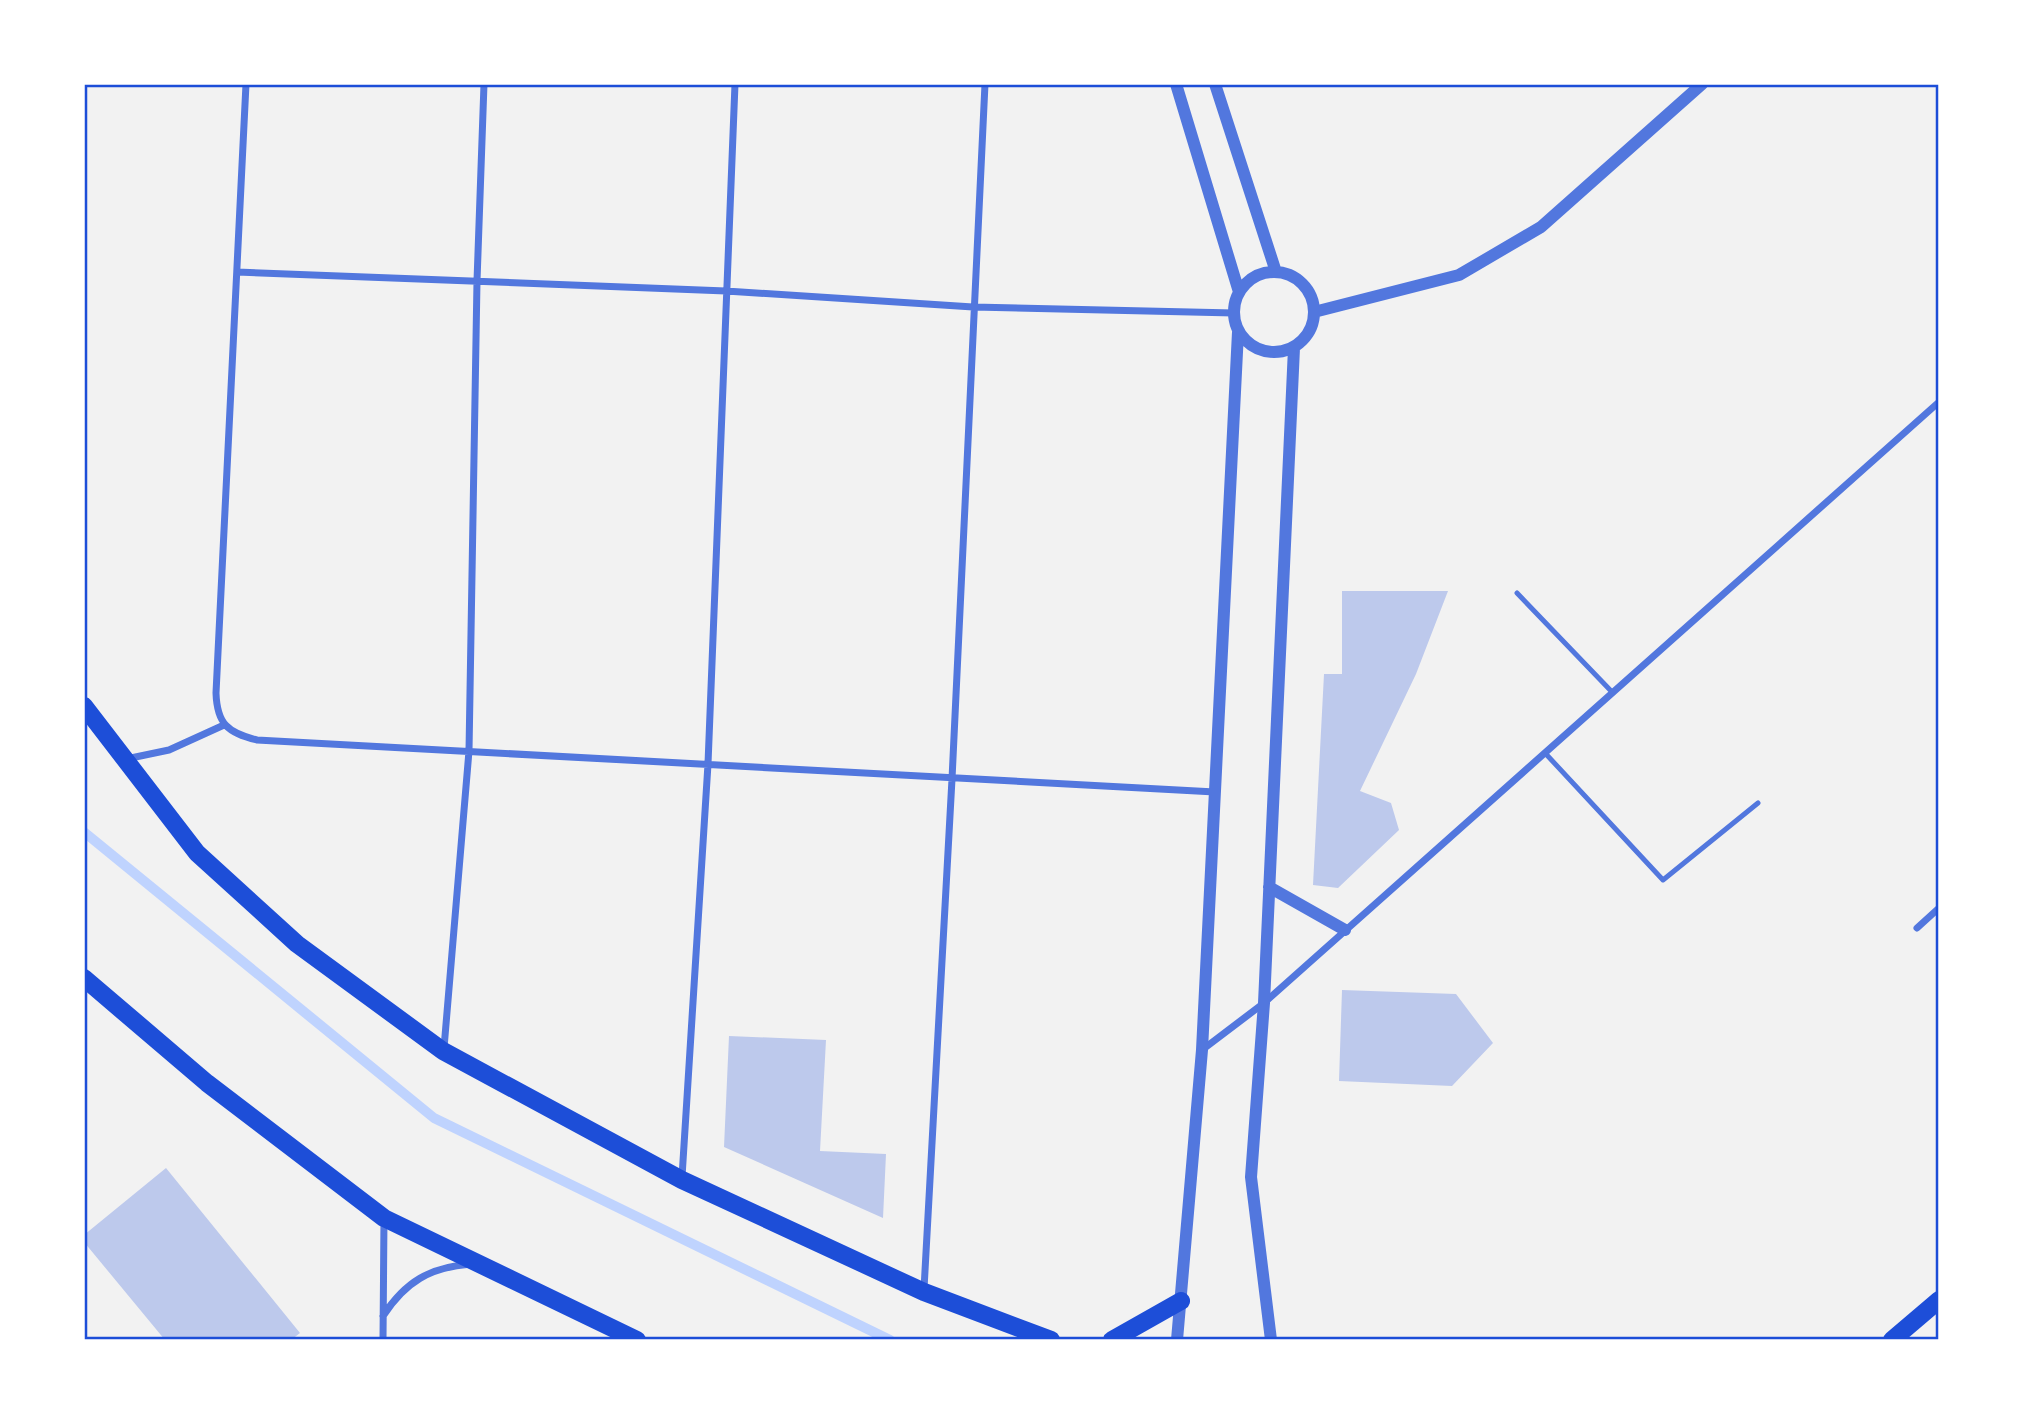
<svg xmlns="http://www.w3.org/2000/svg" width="2023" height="1424" font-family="Inter,sans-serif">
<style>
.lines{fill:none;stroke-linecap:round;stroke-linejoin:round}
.stream{stroke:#bfd3fe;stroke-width:10}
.building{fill:#bdc9ec}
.service{stroke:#5277de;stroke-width:5}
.minor{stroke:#5277de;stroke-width:7}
.tertiary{stroke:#5277de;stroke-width:12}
.primary{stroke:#1d4ed8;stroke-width:18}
.neatline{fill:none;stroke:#1d4ed8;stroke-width:2.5}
</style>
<rect width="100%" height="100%" fill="#f2f2f2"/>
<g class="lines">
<!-- stream -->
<path class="stream" d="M84 832 434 1118 890 1340"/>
</g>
<!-- building -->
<path class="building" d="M1342 591H1448L1416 674 1360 791 1391 803 1399 830 1338 888 1313 885 1324 674H1342Z
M1342 990 1456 994 1493 1043 1452 1086 1339 1081Z
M729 1036 826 1040 820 1151 886 1154 883 1218 724 1147Z
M166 1168 300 1333 291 1340H165L84 1242V1235Z"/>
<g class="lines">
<!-- service -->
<path class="service" d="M1517 593 1613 693
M1545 753 1663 880 1758 803"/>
<!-- minor -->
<path class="minor" d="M246 84 216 693C217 724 228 733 257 740L1215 792
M237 272 726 291 973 307 1234 313
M126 759 169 750 224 725
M1917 928 1939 908
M444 1048 469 751 477 281 484 84
M1202 1050 1264 1003 1939 402
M682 1177 708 764 735 84
M924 1289 952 779 985 84
M383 1316C405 1282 430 1267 471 1264
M383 1340 384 1218"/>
<!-- tertiary -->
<path class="tertiary" d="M1176 84 1239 292
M1215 84 1276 272
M1234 312a40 40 0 1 1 80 0a40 40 0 1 1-80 0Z
M1314 312 1459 275 1541 227 1702 84
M1269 887 1345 930
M1177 1340 1202 1050 1238 332
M1271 1340 1251 1177 1264 1003 1294 348"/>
<!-- primary -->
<path class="primary" d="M84 706 197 853 297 944 443 1051 682 1180 924 1292 1051 1340
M84 978 207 1083 384 1218 637 1340
M1112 1340 1181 1301
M1892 1340 1939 1300"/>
</g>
<!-- border -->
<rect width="2023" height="1424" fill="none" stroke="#ffffff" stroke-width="172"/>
<rect x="86" y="86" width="1851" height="1252" class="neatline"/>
</svg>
